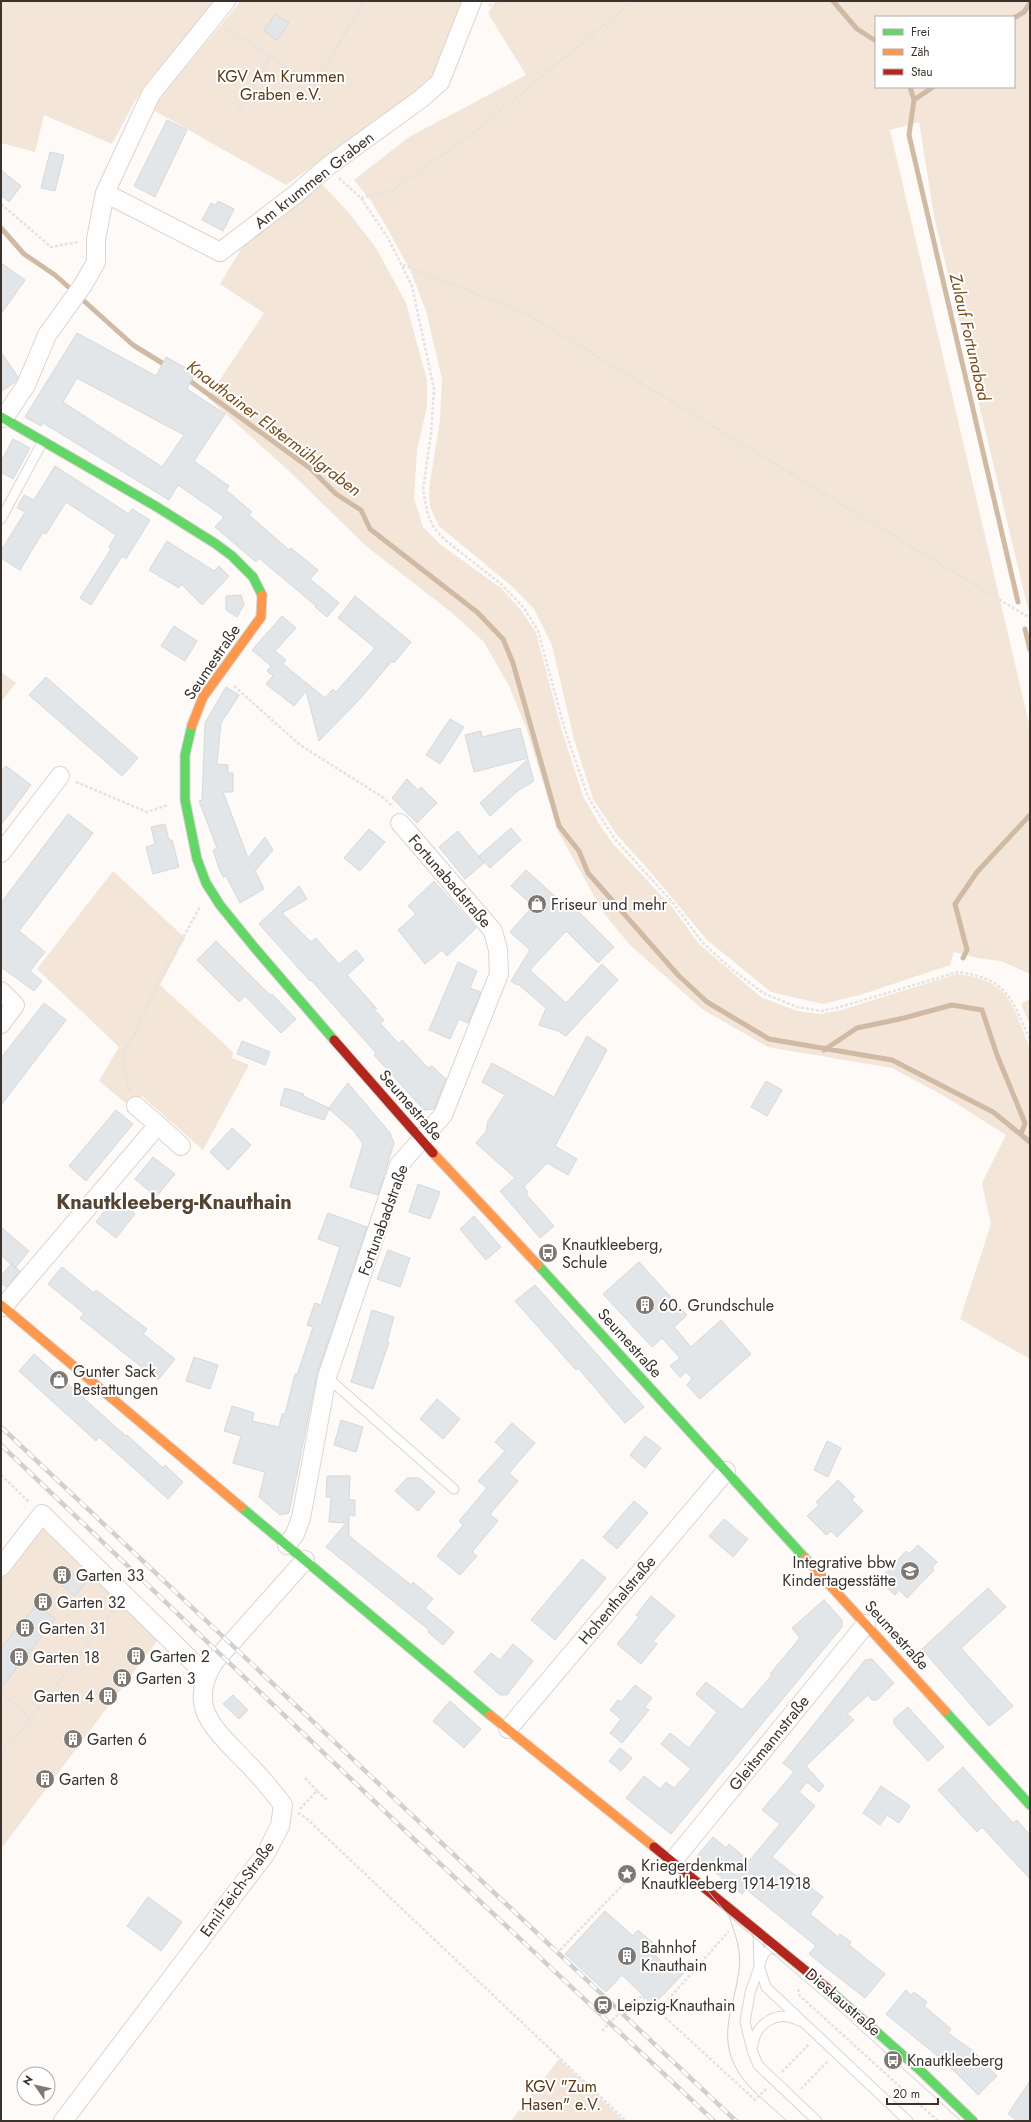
<svg xmlns="http://www.w3.org/2000/svg" width="1031" height="2122" font-family="Jost,sans-serif">
<style>
.green{fill:#f3e5d8;fill-rule:evenodd}
.lines{fill:none;stroke-linecap:round;stroke-linejoin:round}
.stream{stroke:#d0baa3;stroke-width:5}
.building{fill:#e2e6e9;stroke:#d6d9db;fill-rule:evenodd}
.lane-casing{stroke:#dad5d0;stroke-width:11}
.street-casing{stroke:#dad5d0;stroke-width:20}
.fast-casing{stroke:#dad5d0;stroke-width:11}
.slow-casing{stroke:#dad5d0;stroke-width:11}
.jam-casing{stroke:#dad5d0;stroke-width:11}
.path{stroke:#e4e3e2;stroke-width:2.5;stroke-dasharray:3 2;stroke-linecap:butt}
.lane{stroke:#fffefe;stroke-width:9}
.street{stroke:#fffefe;stroke-width:18}
.fast{stroke:#63d668;stroke-width:9}
.slow{stroke:#ff974d;stroke-width:9}
.jam{stroke:#b3261e;stroke-width:9}
.tram{stroke:#d1d0cf;stroke-width:1}
.rail-casing{stroke:#d1d0cf;stroke-width:4.5}
.rail{stroke:#fff;stroke-width:3;stroke-dasharray:9;stroke-linecap:butt}
.labels{text-anchor:middle;dominant-baseline:central;stroke-width:4;stroke-linejoin:round;paint-order:stroke}
.park-label{font-size:16px;fill:#583812;stroke:#fff}
.street-label{font-size:16px;fill:#3b332b;stroke:#fff}
.poi-label{font-size:16px;fill:#3b332b;stroke:#fff;text-anchor:start}
.water-label{font-size:17px;font-style:italic;fill:#774c1a;stroke:#fff}
.district-label{font-size:20px;font-weight:bold;fill:#554332;stroke:#fff}
</style>
<rect width="100%" height="100%" fill="#fdfaf8"/>
<!-- green -->
<path class="green" d="M1 1H216L149 81 135 101 112 144 44 115 35 152 1 143Z
M241 1H465L434 77 417 92 286 185 153 110 164 92Z
M496 1H1030V610L1028 609 934 216 919 122 890 130 1030 728V974L1001 961 977 958 954 952 950 965 863 994 823 1004 771 992 707 940 648 869 617 835 593 799 574 739 552 645 534 609 514 588 439 526 430 507 429 489 440 420 442 379 426 311 411 272 386 226 371 201 354 180 409 137 526 75 488 13ZM876 17H1014V87H876Z
M320 182 349 213 376 248 406 303 427 380V407L417 450 414 498 423 527 441 545 501 588 521 610 536 633 562 731 583 796 599 824 614 845 673 908 698 943 761 997 797 1011 821 1014 841 1010 957 974C1011 981 1011 1003 1030 1048V1359L960 1319 991 1224 982 1183 1006 1135 946 1097 892 1068 768 1047 702 1009 629 944 603 912 558 831 526 727 509 686 484 642 451 612 366 546 290 472 208 398 264 313 220 284 250 234Z
M1 672 16 683 1 702Z
M113 871 185 938 160 985 233 1052 232 1058 249 1065 203 1150 142 1096 129 1106 99 1081 119 1047 37 969Z
M1030 999V1025L1021 1004Z
M41 1524 161 1636 1 1849V1578Z
M559 2059 624 2121H511Z"/>
<g class="lines">
<!-- stream -->
<path class="stream" d="M833 1 857 29 876 41
M1014 18 1024 12 1030 3
M910 87 914 100
M933 87 914 100 909 135 1018 602
M1 228 24 254 55 275 133 345 167 366
M186 378 311 469 336 494 361 510 370 529 477 612 503 639 513 663 559 826 579 851 588 873 678 975 707 1002 769 1039 892 1060 993 1112 1030 1142
M1025 629 1030 650
M963 958 967 950 955 904 977 872 1030 815
M824 1050 857 1028 904 1018 952 1005 982 1010 997 1055 1025 1123 1021 1134"/>
</g>
<!-- building -->
<path class="building" d="M275 14 289 23 277 40 264 31Z
M167 120 187 130 155 197 134 186Z
M50 152 64 155 55 191 41 188Z
M1 170 21 186 9 202 1 195Z
M218 201 234 209 223 231 202 220 211 203 216 205Z
M1 263 25 280 1 314Z
M77 333 156 376 166 357 195 373 187 389 225 414 194 461 229 486 226 490 252 512 249 515 289 550 291 548 318 570 310 579 339 603 327 617 315 607 316 606 259 558 256 562 215 527 224 517 178 485 169 500 43 423 41 426 25 417ZM77 378 184 435 162 467 63 402Z
M1 352 18 377 15 382 1 392Z
M13 439 30 448 13 479 1 472V462Z
M55 466 129 514 132 509 150 520 126 559 122 556 91 605 80 598 111 549 109 547 116 535 66 502 46 534 43 532 20 570 1 558V551L25 512 17 508 24 495 34 500Z
M167 541 214 571 219 566 229 576 202 605 181 584 179 588 149 570Z
M241 595 244 605 237 617 226 610V596Z
M355 596 411 642 394 663 392 661 358 701 319 741 306 691 294 706 266 684 273 676 267 671 271 666 252 650 282 616 296 628 275 651 286 660 283 664 325 698 333 689 336 692 375 648 338 618Z
M174 626 197 641 185 661 161 646Z
M46 677 138 758 122 776 29 695Z
M226 687 239 695 221 723 217 764 228 765V773H233V792H223L248 858 265 837 273 850 255 871 264 889 240 903 226 876 223 877 219 868 213 850 217 848 199 801 202 800 205 723Z
M450 719 464 727 440 764 426 755Z
M520 728 528 758 474 772 465 735 481 731 482 737Z
M528 759 534 781 519 790 490 816 480 803Z
M6 766 31 785 1 825V772Z
M407 779 418 790 421 787 437 803 417 823 392 798Z
M68 814 93 833 19 931 45 952 30 971 42 981 34 991 1 967V903Z
M165 824 169 840H172L179 867 153 874 146 847 155 844 151 827Z
M511 828 521 840 490 868 479 856Z
M369 829 385 842 360 871 344 858Z
M458 831 484 863 465 879 439 847Z
M526 870 570 910 573 906 614 947 598 963 566 931 530 970 566 1003 602 964 618 980 566 1036 558 1031 539 1025 546 1008 518 984 517 985 511 981 530 950 510 932 533 906 511 886Z
M434 881 476 928 447 956 442 950 425 964 398 930 416 914 408 906Z
M299 886 307 899 282 913 311 942 316 938 339 964 356 950 364 960 347 975 377 1009 371 1006 384 1020 380 1023 399 1044 402 1040 428 1068 432 1066 446 1079 434 1109 424 1110 374 1055 376 1053 311 980 310 981 259 924Z
M216 941 270 995 272 994 296 1019 281 1033 245 996 239 1002 197 960Z
M458 962 477 971 470 988 481 992 468 1023 459 1019 450 1039 429 1030Z
M44 1003 66 1020 1 1105V1058Z
M587 1036 607 1050 555 1146 577 1159 568 1175 547 1163 524 1187 528 1192 526 1194 554 1226 540 1238 500 1191 515 1178 476 1143 486 1132 488 1121 505 1095 482 1082 492 1063 554 1097Z
M242 1041 270 1052 265 1065 237 1054Z
M766 1081 782 1090 767 1116 751 1107Z
M348 1083 390 1133 394 1143 378 1195 350 1187 363 1144 354 1131 329 1109 324 1120 280 1105 285 1088 304 1094 303 1096 329 1108Z
M116 1110 133 1124 86 1181 69 1166Z
M232 1128 251 1145 228 1170 210 1152Z
M153 1157 175 1174 156 1197 135 1179Z
M418 1184 440 1192 430 1219 409 1212Z
M115 1198 135 1214 116 1238 96 1222Z
M328 1213 367 1227 317 1374 289 1513 280 1515 259 1497 265 1472 233 1463 241 1436 224 1431 232 1406 254 1413 252 1421 279 1427 282 1414H285L295 1374 297 1375 313 1327 307 1325 315 1303 321 1305 340 1247 318 1239Z
M474 1216 501 1247 486 1260 460 1229Z
M1 1227 29 1251 15 1268 1 1255Z
M388 1250 410 1258 400 1287 377 1279Z
M639 1262 687 1315 674 1327 691 1347 721 1320 751 1354 700 1399 687 1385 692 1378 686 1372 680 1377 670 1366 680 1358 662 1338 652 1347 603 1294Z
M11 1264 20 1271 6 1287 1 1283V1276Z
M62 1267 94 1293 96 1290 147 1329 143 1334 175 1359 158 1380 80 1318 84 1314 80 1310 48 1284Z
M535 1285 644 1407 625 1423 578 1368 576 1370 515 1301Z
M372 1310 394 1317 387 1342H389L373 1389 351 1382Z
M34 1354 126 1436 127 1435 163 1468 165 1465 183 1482 168 1499 99 1437 96 1441 19 1371Z
M194 1357 218 1365 210 1389 186 1381Z
M437 1399 460 1419 443 1439 420 1419Z
M341 1420 363 1427 356 1452 334 1445Z
M512 1423 535 1443 509 1473 518 1481 490 1514 498 1521 472 1552 477 1556 460 1575 437 1556 463 1525 459 1521 487 1488 478 1481 505 1451 495 1442Z
M645 1436 661 1448 645 1468 630 1455Z
M827 1441 841 1448 828 1477 814 1470Z
M327 1476H350L349 1500H355V1516L349 1515V1536L411 1585 413 1582 433 1599 425 1608 454 1632 443 1645 428 1632 429 1630 326 1547 346 1523 329 1522 331 1497H326Z
M407 1478H419L435 1492 418 1511 395 1491Z
M838 1480 855 1497 852 1500 863 1511 837 1537 831 1531 826 1535 807 1516 819 1505 816 1502Z
M634 1501 648 1513 617 1549 603 1537Z
M724 1519 748 1539 733 1557 709 1536Z
M918 1545 937 1562 932 1568 934 1570 907 1598 899 1590 895 1595 879 1580 906 1551 909 1554Z
M582 1559 606 1578 555 1640 531 1620Z
M66 1568 85 1583 75 1596 56 1580Z
M988 1588 1006 1607 961 1648 1013 1706 989 1726 922 1649Z
M651 1596 675 1616 653 1641 657 1644 641 1664 617 1644 639 1617 636 1615Z
M824 1600 842 1620V1627L671 1834 626 1798 644 1776 660 1789 666 1782 674 1788 691 1769 661 1744 670 1733 689 1748 717 1712 696 1694 706 1682 742 1710 772 1675 770 1674 800 1638 792 1628Z
M37 1604 55 1619 1 1688V1648Z
M513 1644 533 1661 507 1695H500L474 1672 491 1653 500 1660Z
M872 1659 894 1683 877 1700H872L868 1695 847 1714 854 1720 806 1766 824 1786 819 1792 807 1782 799 1792 815 1806 772 1857 823 1897 810 1914 838 1937 840 1934 851 1942 849 1945 885 1974 865 1998 809 1954 816 1946 746 1889 742 1894 696 1857 713 1837 726 1848 729 1844 749 1861 780 1824 762 1810 794 1772 783 1763 865 1660Z
M635 1685 652 1698 645 1707 649 1710 622 1743 610 1733 621 1719 610 1710 618 1700 621 1702Z
M233 1695 248 1710 239 1719 223 1704Z
M450 1701 481 1729 464 1748 433 1721Z
M908 1707 944 1747 928 1761 894 1724V1719Z
M620 1748 632 1758 621 1771 609 1761Z
M963 1767 1013 1823 1017 1820 1030 1835V1879L982 1827 977 1832 938 1790Z
M881 1786 910 1806 899 1823 887 1815 880 1825 863 1813Z
M148 1897 182 1922 161 1951 127 1926Z
M605 1911 633 1936 638 1930 653 1943 648 1948 666 1966 671 1961 684 1973 653 2005 622 1975 606 1992 565 1954Z
M906 1990 911 1995 914 1992 927 2002 924 2006 951 2029 948 2033 973 2051 997 2076 978 2095 946 2063 886 2014Z
M1030 2081V2121H1018L1008 2114Z"/>
<g class="lines">
<defs>
<path id="lane" d="M1 519 43 441
M327 1377 454 1489
M758 1933 759 1965 766 1987 908 2121
M777 1949 771 1948 764 1953 750 1993 745 2022 752 2050 758 2065 817 2121
M753 2045C756 2023 778 2009 799 2021"/>
<path id="street" d="M105 193 220 252 296 194 327 167 422 98 440 82 472 1
M4 418 26 385 47 335 83 285 96 262V239L105 193 151 94 226 1
M1 853 60 776
M1 991 15 1005 1 1024
M136 1106 158 1125
M3 1307 158 1125 181 1146
M287 1545 295 1534 301 1518 327 1377 399 1165 443 1115 499 974 498 950 493 931 400 823
M1 1567 42 1514 206 1675
M508 1729 726 1471
M672 1862 866 1624
M63 2121 266 1853 280 1826 283 1805C271 1789 259 1775 245 1761 215 1729 186 1708 214 1662L305 1560"/>
<path id="fast" d="M1 417 157 507 216 544 232 556 253 577 262 595
M192 725 185 755V800L197 859 206 883 220 905 254 947 334 1040
M538 1265 805 1558
M241 1507 490 1715
M945 1711 1030 1805
M827 1988 922 2072 973 2121"/>
<path id="slow" d="M192 725 203 697 261 617 262 595
M433 1153 538 1265
M1 1305 241 1507
M805 1558 945 1711
M490 1715 654 1847"/>
<path id="jam" d="M334 1040 433 1153
M654 1847 827 1988"/>
</defs>
<!-- lane casing -->
<use href="#lane" class="lane-casing"/>
<!-- street casing -->
<use href="#street" class="street-casing"/>
<!-- fast casing -->
<use href="#fast" class="fast-casing"/>
<!-- slow casing -->
<use href="#slow" class="slow-casing"/>
<!-- jam casing -->
<use href="#jam" class="jam-casing"/>
<!-- path -->
<path class="path" d="M489 5 499 4 503 1
M226 28 315 86 364 1
M237 112 271 57
M339 178 361 198 388 238 412 286 434 389 431 434 423 490 428 515 434 528 445 540 501 584 524 608 538 631 565 730 588 797 614 838 674 904 702 942 729 967 763 993 797 1007 821 1011 840 1007 958 972C1008 979 1011 998 1030 1040
M361 198 393 190 473 133 633 1
M1 204 51 247 78 242
M403 265 527 314 1030 618
M234 686 300 745 384 798 393 807
M76 782 147 812 168 805
M130 1091 125 1076 124 1050 136 1031 159 981 200 907
M1 1475 29 1502
M1 1692 30 1718
M1 1756 115 1609
M305 1778 317 1791
M300 1809 317 1791 328 1801
M298 1813 306 1818 626 2121
M560 1950 637 1870
M798 1989 800 1996 938 2121
M658 2011 729 1931
M602 2031 626 2006 642 1996 755 2100 766 2089
M782 2072 809 2044
M801 2089 828 2061"/>
<!-- lane -->
<use href="#lane" class="lane"/>
<!-- street -->
<use href="#street" class="street"/>
<!-- fast -->
<use href="#fast" class="fast"/>
<!-- slow -->
<use href="#slow" class="slow"/>
<!-- jam -->
<use href="#jam" class="jam"/>
<!-- tram -->
<path class="tram" d="M707 1890 728 1915 840 2011 961 2121
M729 1916C735 1934 742 1951 739 1970 734 2011 714 2039 743 2079 755 2094 773 2108 787 2121"/>
<defs>
<path id="rail" d="M1 1427 736 2121
M1 1445 417 1842 714 2121"/>
</defs>
<!-- rail casing -->
<use href="#rail" class="rail-casing"/>
<!-- rail -->
<use href="#rail" class="rail"/>
</g>
<!-- icons -->
<defs>
<symbol id="shop-disc" viewBox="-11 -11 22 22"><circle r="9.5" fill="#7f7973" stroke="#fff"/><path d="M-5-2.5h2.3a2.7 3.5 0 0 1 5.4 0H5L5.5 6h-11ZM-1.5-2.5h3a1.5 2.3 0 0 0-3 0Z" fill="#fff"/></symbol>
<symbol id="bus-disc" viewBox="-11 -11 22 22"><circle r="9.5" fill="#7f7973" stroke="#fff"/><path d="M-5-6H5V4H4V6H2V4H-2V6H-4V4H-5ZM-3.5-4V0h7V-4ZM-3.5 1.2v1.5H-2V1.2ZM2 1.2v1.5H3.5V1.2Z" fill="#fff"/></symbol>
<symbol id="building-disc" viewBox="-11 -11 22 22"><circle r="9.5" fill="#7f7973" stroke="#fff"/><path d="M-4-6H4V6H1V3H-1V6H-4ZM-2.5-4.3h1.7v1.8h-1.7ZM.8-4.3h1.7v1.8H.8ZM-2.5-1h1.7V.8h-1.7ZM.8-1h1.7V.8H.8Z" fill="#fff"/></symbol>
<symbol id="school-disc" viewBox="-11 -11 22 22"><circle r="9.5" fill="#7f7973" stroke="#fff"/><path d="M0-5L7-2L0 1L-7-2ZM-4 1L0 2.5L4 1V4Q0 6-4 4Z" fill="#fff"/></symbol>
<symbol id="sight-disc" viewBox="-11 -11 22 22"><circle r="9.5" fill="#7f7973" stroke="#fff"/><path d="M0-6L1.8-2.2L6-1.7L2.9 1.2L3.7 5.4L0 3.3L-3.7 5.4L-2.9 1.2L-6-1.7L-1.8-2.2Z" fill="#fff"/></symbol>
<symbol id="station-disc" viewBox="-11 -11 22 22"><circle r="9.5" fill="#7f7973" stroke="#fff"/><path d="M-3-6H3Q5-6 5-4V2Q5 4 3 4L4.5 6H3L1.5 4h-3L-3 6H-4.5L-3 4Q-5 4-5 2V-4Q-5-6-3-6ZM-3.5-4v3h7v-3ZM-3.5 1v1.5H-2V1ZM2 1v1.5H3.5V1Z" fill="#fff"/></symbol>
</defs>
<g fill-rule="evenodd">
<use href="#shop-disc" x="526" y="893" width="22" height="22"/>
<use href="#bus-disc" x="537" y="1242" width="22" height="22"/>
<use href="#building-disc" x="634" y="1294" width="22" height="22"/>
<use href="#shop-disc" x="48" y="1369" width="22" height="22"/>
<use href="#school-disc" x="899" y="1560" width="22" height="22"/>
<use href="#building-disc" x="51" y="1564" width="22" height="22"/>
<use href="#building-disc" x="32" y="1591" width="22" height="22"/>
<use href="#building-disc" x="14" y="1617" width="22" height="22"/>
<use href="#building-disc" x="125" y="1645" width="22" height="22"/>
<use href="#building-disc" x="8" y="1646" width="22" height="22"/>
<use href="#building-disc" x="111" y="1667" width="22" height="22"/>
<use href="#building-disc" x="97" y="1685" width="22" height="22"/>
<use href="#building-disc" x="62" y="1728" width="22" height="22"/>
<use href="#building-disc" x="34" y="1768" width="22" height="22"/>
<use href="#sight-disc" x="616" y="1863" width="22" height="22"/>
<use href="#building-disc" x="616" y="1945" width="22" height="22"/>
<use href="#station-disc" x="592" y="1994" width="22" height="22"/>
<use href="#bus-disc" x="882" y="2049" width="22" height="22"/>
</g>
<g class="labels">
<!-- park labels -->
<g class="park-label">
<text x="281" y="76">KGV Am Krummen<tspan x="281" dy="18">Graben e.V.</tspan></text>
<text x="561" y="2086">KGV "Zum<tspan x="561" dy="18">Hasen" e.V.</tspan></text>
</g>
<!-- street labels -->
<g class="street-label">
<text transform="translate(314 180) rotate(-38)">Am krummen Graben</text>
<text transform="translate(212 662) rotate(-56)">Seumestraße</text>
<text transform="translate(450 881) rotate(49)">Fortunabadstraße</text>
<text transform="translate(411 1105) rotate(49)">Seumestraße</text>
<text transform="translate(383 1220) rotate(-70)">Fortunabadstraße</text>
<text transform="translate(630 1343) rotate(48)">Seumestraße</text>
<text transform="translate(617 1600) rotate(-50)">Hohenthalstraße</text>
<text transform="translate(897 1635) rotate(48)">Seumestraße</text>
<text transform="translate(769 1743) rotate(-51)">Gleitsmannstraße</text>
<text transform="translate(237 1889) rotate(-54)">Emil-Teich-Straße</text>
<text transform="translate(843 2002) rotate(41)">Dieskaustraße</text>
</g>
<!-- poi labels -->
<g class="poi-label">
<text x="551" y="904">Friseur und mehr</text>
<text x="562" y="1244">Knautkleeberg,<tspan x="562" dy="18">Schule</tspan></text>
<text x="659" y="1305">60. Grundschule</text>
<text x="73" y="1371">Gunter Sack<tspan x="73" dy="18">Bestattungen</tspan></text>
<text x="896" y="1562" text-anchor="end">Integrative bbw<tspan x="896" dy="18">Kindertagesstätte</tspan></text>
<text x="76" y="1575">Garten 33</text>
<text x="57" y="1602">Garten 32</text>
<text x="39" y="1628">Garten 31</text>
<text x="150" y="1656">Garten 2</text>
<text x="33" y="1657">Garten 18</text>
<text x="136" y="1678">Garten 3</text>
<text x="94" y="1696" text-anchor="end">Garten 4</text>
<text x="87" y="1739">Garten 6</text>
<text x="59" y="1779">Garten 8</text>
<text x="641" y="1865">Kriegerdenkmal<tspan x="641" dy="18">Knautkleeberg 1914-1918</tspan></text>
<text x="641" y="1947">Bahnhof<tspan x="641" dy="18">Knauthain</tspan></text>
<text x="617" y="2005">Leipzig-Knauthain</text>
<text x="907" y="2060">Knautkleeberg</text>
</g>
<!-- water labels -->
<g class="water-label">
<text transform="translate(970 337) rotate(77)">Zulauf Fortunabad</text>
<text transform="translate(274 428) rotate(37)">Knauthainer Elstermühlgraben</text>
</g>
<!-- district labels -->
<g class="district-label">
<text x="174" y="1202">Knautkleeberg-Knauthain</text>
</g>
</g>
<!-- border -->
<rect width="1031" height="2122" fill="none" stroke="#3b332b" stroke-width="4"/>
<!-- legend -->
<rect x="875" y="16" width="140" height="72" fill="#ffffff" stroke="#b1adaa"/>
<rect x="883" y="29" width="20" height="6" fill="#63d668" stroke="#b1adaa"/>
<text x="911" y="36" font-size="12" fill="#3b332b">Frei</text>
<rect x="883" y="49" width="20" height="6" fill="#ff974d" stroke="#b1adaa"/>
<text x="911" y="56" font-size="12" fill="#3b332b">Zäh</text>
<rect x="883" y="69" width="20" height="6" fill="#b3261e" stroke="#b1adaa"/>
<text x="911" y="76" font-size="12" fill="#3b332b">Stau</text>
<!-- north arrow -->
<g transform="translate(36 2086) rotate(304)"><circle r="19" fill="#ffffff" stroke="#b1adaa"/>
<path d="M0-3L7 15L0 10L-7 15Z" fill="#7f7973"/>
<text y="-6" font-size="11" font-weight="bold" text-anchor="middle" fill="#3b332b">N</text>
</g>
<!-- scale -->
<path d="M887 2098v6h51v-6" fill="none" stroke="#3b332b" stroke-width="2"/>
<text x="893" y="2098" font-size="12" fill="#3b332b" stroke="#ffffff" stroke-width="3" paint-order="stroke">20 m</text>
</svg>
